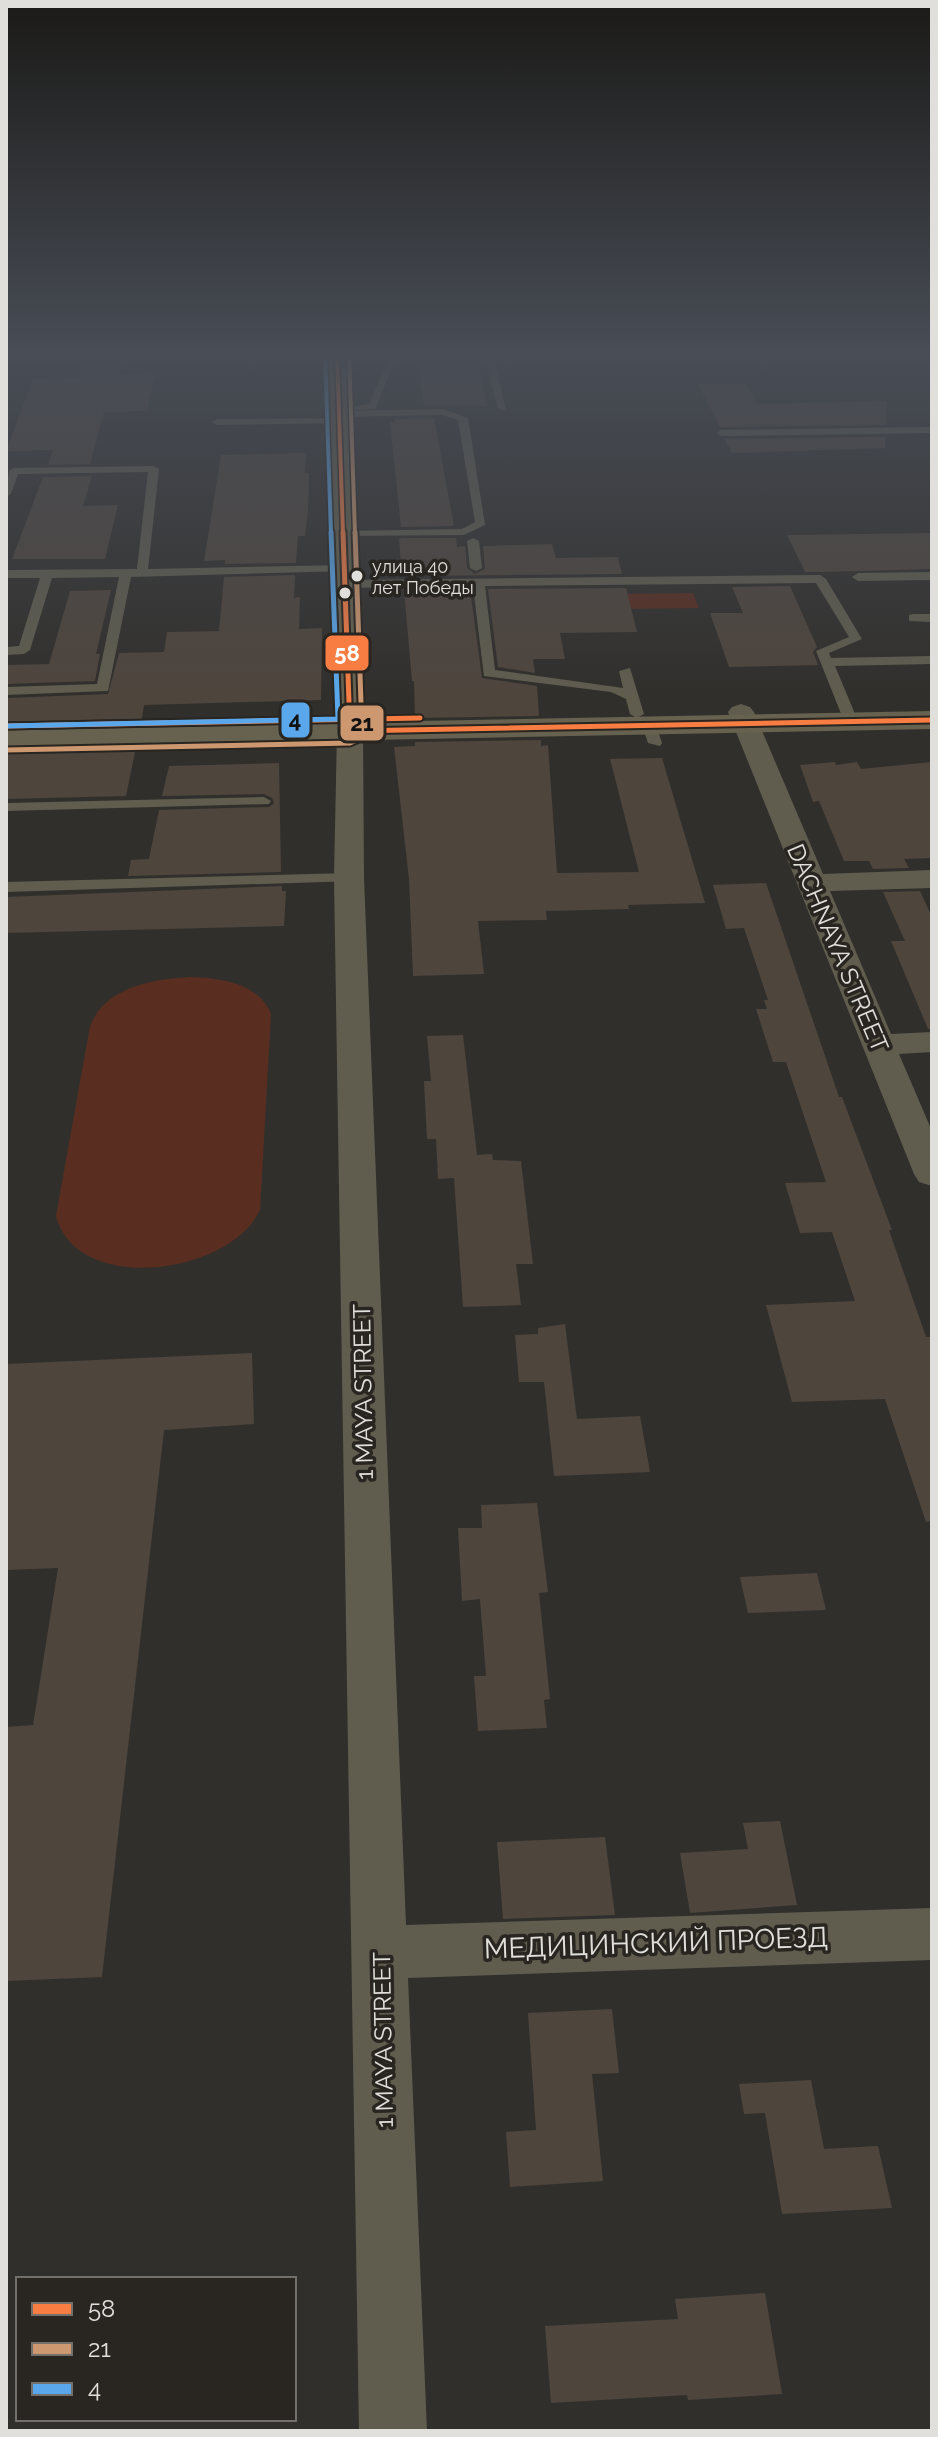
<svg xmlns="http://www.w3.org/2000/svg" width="938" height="2437" font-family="Raleway,sans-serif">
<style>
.green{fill:#592e21}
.building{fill:#4e453d}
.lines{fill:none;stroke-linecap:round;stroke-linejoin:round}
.lane{fill:#605d4f;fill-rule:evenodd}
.street{fill:#605d4f;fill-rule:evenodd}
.secondary{fill:#66624f;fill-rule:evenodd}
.bus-1-far1-casing{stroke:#292520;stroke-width:7}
.bus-1-casing{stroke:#292520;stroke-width:9}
.bus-2-far1-casing{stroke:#292520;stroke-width:7}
.bus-2-casing{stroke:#292520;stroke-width:9}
.bus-3-far1-casing{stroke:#292520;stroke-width:7}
.bus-3-casing{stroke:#292520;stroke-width:9}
.bus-1-far1{stroke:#f77d43;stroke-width:4}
.bus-1{stroke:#f77d43;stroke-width:5}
.bus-2-far1{stroke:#cd976f;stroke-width:4}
.bus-2{stroke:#cd976f;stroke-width:5}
.bus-3-far1{stroke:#5aa8eb;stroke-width:4}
.bus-3{stroke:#5aa8eb;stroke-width:5}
.bus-dot{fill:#e1dfdb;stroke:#292520;stroke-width:3}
.labels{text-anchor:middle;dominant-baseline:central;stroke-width:7;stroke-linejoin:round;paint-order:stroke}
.far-bus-label{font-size:18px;fill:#e1dfdb;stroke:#292520;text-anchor:start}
.street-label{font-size:24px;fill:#e1dfdb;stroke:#292520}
.near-street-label{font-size:28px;fill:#e1dfdb;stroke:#292520}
.line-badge{stroke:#292520;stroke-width:3}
.badge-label{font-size:22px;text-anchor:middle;font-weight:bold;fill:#fff}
.pale-badge-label{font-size:22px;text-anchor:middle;font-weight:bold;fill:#111}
</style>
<rect width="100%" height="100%" fill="#312f2c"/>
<!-- green -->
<path class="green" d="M693 593 699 608 623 609 619 594Z
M191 977C220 978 259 983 271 1014L260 1210C230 1275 77 1296 56 1216L90 1026C105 987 153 979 191 977Z"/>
<!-- building -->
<path class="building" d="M87 353H126L119 375 155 374 147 411 104 412 90 464 48 465 53 450 6 451 33 379 78 378Z
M417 353H475L487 406H424Z
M698 384H746L757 404 887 401 886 425 720 427Z
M434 418 454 526 401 527 390 422H395V419Z
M886 437 885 448 732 453 725 439Z
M306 453 305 473H309L308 511 305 536H298L296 563 225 564V560L204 561 221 455Z
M92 476 83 506 118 505 105 559H12L43 477Z
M932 533V569L821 572H805L787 535Z
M402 538H456L457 547 465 546 467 568 475 574 485 569 483 546 552 544 556 558 618 557 622 574 402 576 399 539Z
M295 575 294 598 300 597 299 629 322 628 321 700 144 705 141 724 6 726V698L108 694 119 653 164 652 167 632 219 631 224 577Z
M790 586 817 647 813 652 818 665 729 667 710 613H743L732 587Z
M626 588 637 632 560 633 565 659H533L535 673 498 667 488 589Z
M470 589 482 678 537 686 539 716 415 718 414 681H412L404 590Z
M111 590 96 654H100L95 681 6 684V665L49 664 70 591Z
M541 740V746L548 745 557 873 639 872 610 759 662 758 705 903 628 905 629 909 546 911 547 920 478 921 484 974 413 976 409 879 394 747 415 746V742Z
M136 747 126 796 6 799V750Z
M835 762 836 765 857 762 861 769 932 762V858L904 859 909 868 873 869 869 861H844L819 801 813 802 800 765Z
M279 763 281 872 128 876 131 860 149 859 159 810 269 807 274 803 272 798 264 794 162 796 169 766Z
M766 883 839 1097H842L892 1230H889L926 1337H932V1521L926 1522 885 1399 792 1402 766 1305 855 1301 832 1232 800 1233 785 1183 826 1182 786 1062H773L756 1009H767L764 1000H768L744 928 726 929 713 885Z
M282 886V891H286L284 926 6 933V897Z
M920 891 932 917V1029H928L891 941H905L883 892Z
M463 1035 477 1155 492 1154 493 1160 521 1161 533 1264H516L521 1305 463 1307 454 1178 438 1179 436 1139H427L424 1081H431L427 1036Z
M565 1324 577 1419 640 1416 650 1472 554 1476 544 1382H519L515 1335 538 1334V1328Z
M252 1353 254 1424 164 1430 102 1977 6 1981V1727L33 1725 58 1568 6 1570V1364Z
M537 1503 548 1592 539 1593 550 1699 544 1700 547 1728 478 1731 474 1676H486L480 1599 462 1601 458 1528H482L481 1505Z
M817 1573 826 1610 748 1613 740 1577Z
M780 1821 797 1905 690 1913 680 1853 748 1849 743 1823Z
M605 1837 615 1915 503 1919 497 1842Z
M612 2009 619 2073 592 2074 603 2181 510 2187 506 2132 536 2130 528 2013Z
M811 2080 824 2149 878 2146 892 2208 782 2214 765 2113 744 2114 739 2084Z
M765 2293 782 2394 688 2400 687 2395 551 2403 545 2326 678 2319 675 2299Z"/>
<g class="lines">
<!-- lane -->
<path class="lane" d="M334 353H398L375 409 354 410 349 407 369 404 389 358H337Z
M484 353H493L506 411 498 409Z
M443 409 468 418 485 525 464 535 340 536V532L344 531 462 529 475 522 458 420 442 415 339 417 334 414 339 411Z
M339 418 342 423 217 425 212 422 217 419Z
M932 427V433L721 436 716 433 721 430Z
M154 466 159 469 148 569 346 565 352 568 346 571 131 577 108 691 6 695V687L97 684 119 577 52 578 30 650 24 654 6 655V647L19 646 40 578H6V570L137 569 148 472 18 474 11 494 6 497 9 471 14 468Z
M473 538 479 541 482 568 476 571 470 568 467 541Z
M932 572V580L858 581 852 577 858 573Z
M820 575 826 579 862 639 829 653 831 658 932 656V664L835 666 858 721 851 725 844 721 816 651 849 637 816 583 485 586 495 670 623 688 619 671 630 668 644 714 637 718 630 714 626 699 611 692 484 676 473 586 347 588 341 584 347 580Z
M913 614H932V622L909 621V615Z
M649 721 656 725 662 743 660 746 648 743 642 725Z
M264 797 271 801 269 804 6 811V803Z
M349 873 357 878 355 881 6 892V882Z"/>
<!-- street -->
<path class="street" d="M741 704 750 707 754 712 823 874 932 870V888L830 891 891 1034 932 1032V1052L899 1054 932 1131V1186L919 1182 914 1174 728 712 732 707Z
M350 723 359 725 363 731 364 878 406 1925 932 1908V1960L408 1978 427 2431H359L334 878 337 731 341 725Z"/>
<!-- secondary -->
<path class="secondary" d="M327 353H347L365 722 932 711V729L6 747V729L335 723Z"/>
<defs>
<path id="bus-1-far1" d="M337 353 343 534"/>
<path id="bus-1" d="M343 532 350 731 932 720
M6 726 420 718"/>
<path id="bus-2-far1" d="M349 353 355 534"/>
<path id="bus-2" d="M6 750 350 743 359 739 362 731 355 532"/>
<path id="bus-3-far1" d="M325 353 331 534"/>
<path id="bus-3" d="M6 726 338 719 331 532"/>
</defs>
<!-- bus-1-far1 casing -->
<use href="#bus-1-far1" class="bus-1-far1-casing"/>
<!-- bus-1 casing -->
<use href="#bus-1" class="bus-1-casing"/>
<!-- bus-2-far1 casing -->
<use href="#bus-2-far1" class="bus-2-far1-casing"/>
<!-- bus-2 casing -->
<use href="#bus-2" class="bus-2-casing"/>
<!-- bus-3-far1 casing -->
<use href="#bus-3-far1" class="bus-3-far1-casing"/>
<!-- bus-3 casing -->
<use href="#bus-3" class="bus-3-casing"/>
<!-- bus-1-far1 -->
<use href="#bus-1-far1" class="bus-1-far1"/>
<!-- bus-1 -->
<use href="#bus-1" class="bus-1"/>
<!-- bus-2-far1 -->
<use href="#bus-2-far1" class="bus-2-far1"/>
<!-- bus-2 -->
<use href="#bus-2" class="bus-2"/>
<!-- bus-3-far1 -->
<use href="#bus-3-far1" class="bus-3-far1"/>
<!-- bus-3 -->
<use href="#bus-3" class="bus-3"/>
</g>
<!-- sky -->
<linearGradient id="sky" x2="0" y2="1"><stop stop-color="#1b1a18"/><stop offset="0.51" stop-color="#484d56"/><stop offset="1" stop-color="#484d56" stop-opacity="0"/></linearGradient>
<rect width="938" height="695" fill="url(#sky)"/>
<!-- markers -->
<g class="bus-dot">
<circle cx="357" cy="576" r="7"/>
<circle cx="345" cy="593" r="7"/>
</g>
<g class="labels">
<!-- far-bus labels -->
<g class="far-bus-label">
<text x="372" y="566">улица 40<tspan x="372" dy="21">лет Победы</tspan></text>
</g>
<!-- street labels -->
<g class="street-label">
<text transform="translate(838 948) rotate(67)">DACHNAYA STREET</text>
<text transform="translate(363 1392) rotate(-91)">1 MAYA STREET</text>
<text transform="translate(383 2040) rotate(-91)">1 MAYA STREET</text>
</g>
<!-- near-street labels -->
<g class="near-street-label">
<text transform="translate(656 1943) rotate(-2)">МЕДИЦИНСКИЙ ПРОЕЗД</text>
</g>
</g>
<g class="line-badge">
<rect x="324" y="634" width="46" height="38" rx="8" fill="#f77d43"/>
<rect x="280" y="701" width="31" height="38" rx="8" fill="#5aa8eb"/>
<rect x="339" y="704" width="46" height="38" rx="8" fill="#cd976f"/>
</g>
<g class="badge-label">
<text x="347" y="661">58</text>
</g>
<g class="pale-badge-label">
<text x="295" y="728">4</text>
<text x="362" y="731">21</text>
</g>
<!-- border -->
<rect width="938" height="2437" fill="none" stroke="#e1dfdb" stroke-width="16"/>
<!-- legend -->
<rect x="16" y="2277" width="280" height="144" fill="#292520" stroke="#736f6b" stroke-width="2"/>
<rect x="32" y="2303" width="40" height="12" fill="#f77d43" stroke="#736f6b" stroke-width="2"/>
<text x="88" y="2317" font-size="24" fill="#e1dfdb">58</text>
<rect x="32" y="2343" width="40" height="12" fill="#cd976f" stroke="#736f6b" stroke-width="2"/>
<text x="88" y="2357" font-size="24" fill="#e1dfdb">21</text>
<rect x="32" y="2383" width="40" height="12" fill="#5aa8eb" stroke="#736f6b" stroke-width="2"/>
<text x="88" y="2397" font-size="24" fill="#e1dfdb">4</text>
</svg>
